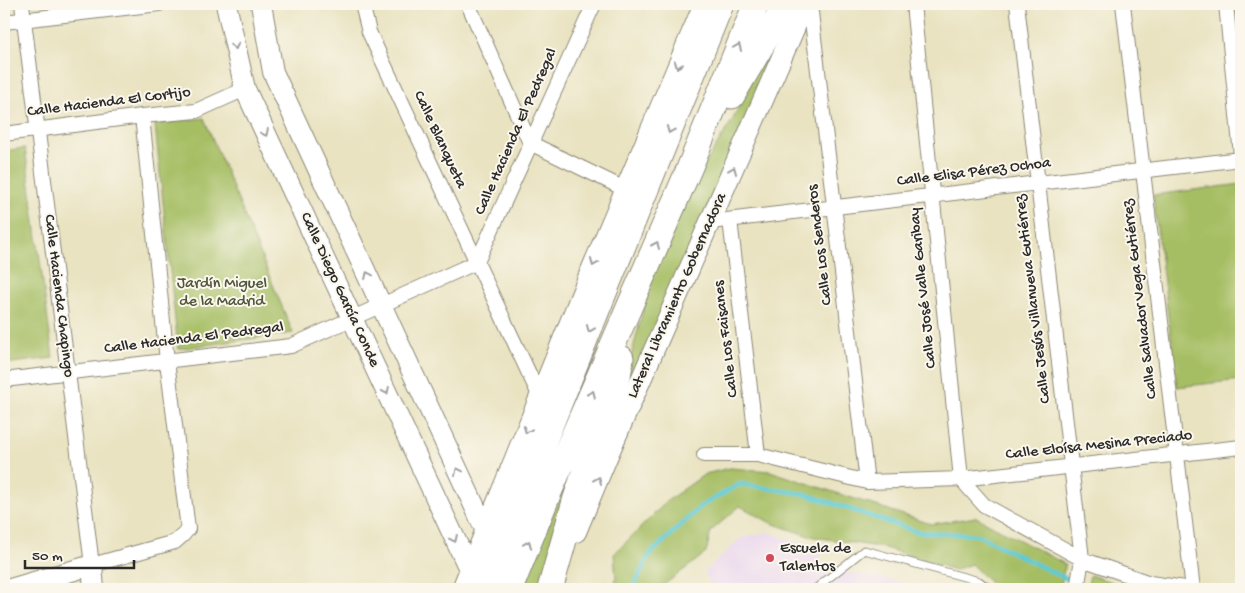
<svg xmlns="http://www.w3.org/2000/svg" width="1245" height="593" font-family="'Gochi Hand',sans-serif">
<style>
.built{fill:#e8d2ef}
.green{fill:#a6be63;stroke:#687447}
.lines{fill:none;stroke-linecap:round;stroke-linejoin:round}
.stream{stroke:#5ecad4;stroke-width:4.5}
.lane-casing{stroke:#8a8776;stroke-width:9}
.street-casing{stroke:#8a8776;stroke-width:16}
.secondary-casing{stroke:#8a8776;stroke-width:22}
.highway-casing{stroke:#8a8776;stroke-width:27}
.lane{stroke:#fff;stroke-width:7}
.street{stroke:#fff;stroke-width:14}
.secondary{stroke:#fff;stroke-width:20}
.highway{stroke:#fff;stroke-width:25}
.oneway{stroke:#a0a0a0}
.poi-dot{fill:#d1495b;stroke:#fbf7ec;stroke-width:2}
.labels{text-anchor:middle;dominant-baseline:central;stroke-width:4;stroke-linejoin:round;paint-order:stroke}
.street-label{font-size:16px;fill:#2b2b2b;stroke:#fbf7ec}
.park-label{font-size:16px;fill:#50573c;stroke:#fbf7ec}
.poi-label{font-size:16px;fill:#2b2b2b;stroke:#fbf7ec;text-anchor:start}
</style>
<rect width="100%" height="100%" fill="#fbf7ec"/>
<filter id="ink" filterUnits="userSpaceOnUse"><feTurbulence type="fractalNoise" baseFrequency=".02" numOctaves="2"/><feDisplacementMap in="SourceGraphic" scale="10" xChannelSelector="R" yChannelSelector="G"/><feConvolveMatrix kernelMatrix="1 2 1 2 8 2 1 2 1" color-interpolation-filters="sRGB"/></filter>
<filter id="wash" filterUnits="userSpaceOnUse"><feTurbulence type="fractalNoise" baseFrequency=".0096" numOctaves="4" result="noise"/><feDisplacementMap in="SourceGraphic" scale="20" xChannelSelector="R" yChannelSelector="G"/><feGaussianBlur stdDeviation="1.12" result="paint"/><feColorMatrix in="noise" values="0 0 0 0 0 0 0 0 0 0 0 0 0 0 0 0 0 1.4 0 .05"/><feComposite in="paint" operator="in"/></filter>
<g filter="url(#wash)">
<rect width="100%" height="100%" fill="#e9e3c1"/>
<!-- built -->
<path class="built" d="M768 532 822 550 819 567 940 589H713L704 572 741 538Z"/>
<!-- green -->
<path class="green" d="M1234 4H1241V64Z
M772 44 775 49 607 443 629 364 654 268 691 187 733 119 766 45Z
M204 118 293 333 178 349 155 124Z
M25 148 53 358 4 364V151Z
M1241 184V380L1177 387 1153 195Z
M583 439 542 589H523Z
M730 468 770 471 931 524 976 517 1065 564 1060 589H1005L988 581 971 564 955 570 885 548 809 536 771 523 740 506 711 531 706 553 665 584 649 589H614L616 578 614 554 667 501 705 474Z
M1090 575 1132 589H1087Z"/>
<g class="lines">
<!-- stream -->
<path class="stream" d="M377 589 381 588 387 589
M632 589 650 554 701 506 740 484 805 494 918 532 978 535 1054 573 1091 589"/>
</g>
</g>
<g filter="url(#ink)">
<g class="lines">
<defs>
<path id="lane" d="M815 589 864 550 979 581 990 589"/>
<path id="street" d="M22 4 92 565 175 542 183 535 188 529 167 361 142 116
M362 4 369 32 540 397
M468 4 530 143 633 193
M810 4 867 482
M913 4 961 479 1241 447
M1017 4 1082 559 1077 589
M1123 4 1193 589
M1226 4 1241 155
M4 22 159 4
M4 134 142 116 196 111 245 89
M730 220 758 455
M710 222 1241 159
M4 380 291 346 477 262 594 4
M704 455H758L867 482 961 479 984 505 1082 559 1150 583 1192 589"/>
<path id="secondary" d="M226 4 245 89 470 571
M261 4 273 72 486 531
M576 532 608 455 805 4
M10 589 92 565 94 589
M462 589 590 273 704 4"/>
<path id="highway" d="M732 96 786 4
M484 589 721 4
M510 589 547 497 689 169 756 4
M550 589 576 498 618 376 621 358"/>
</defs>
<!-- lane casing -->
<use href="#lane" class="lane-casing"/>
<!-- street casing -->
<use href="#street" class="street-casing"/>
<!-- secondary casing -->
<use href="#secondary" class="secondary-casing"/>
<!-- highway casing -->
<use href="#highway" class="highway-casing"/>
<!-- lane -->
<use href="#lane" class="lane"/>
<!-- street -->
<use href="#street" class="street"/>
<!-- secondary -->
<use href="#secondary" class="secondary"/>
<!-- highway -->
<use href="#highway" class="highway"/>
</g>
<!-- one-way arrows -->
<defs><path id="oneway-chevron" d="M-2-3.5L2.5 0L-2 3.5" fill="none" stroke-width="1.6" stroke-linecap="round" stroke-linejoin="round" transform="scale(1.25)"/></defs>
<g class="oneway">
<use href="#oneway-chevron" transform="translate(235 46) rotate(77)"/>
<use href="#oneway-chevron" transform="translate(738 47) rotate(-68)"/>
<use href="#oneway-chevron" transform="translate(678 65) rotate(113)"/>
<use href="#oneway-chevron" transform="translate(670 130) rotate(112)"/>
<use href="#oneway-chevron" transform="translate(265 133) rotate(65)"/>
<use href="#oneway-chevron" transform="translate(733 170) rotate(-67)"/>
<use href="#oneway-chevron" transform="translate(656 245) rotate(-66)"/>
<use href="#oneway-chevron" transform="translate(594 263) rotate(112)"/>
<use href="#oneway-chevron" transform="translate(368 275) rotate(-115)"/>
<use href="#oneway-chevron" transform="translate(590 329) rotate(112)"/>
<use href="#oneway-chevron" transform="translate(386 391) rotate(65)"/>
<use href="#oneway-chevron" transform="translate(592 394) rotate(-66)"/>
<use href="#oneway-chevron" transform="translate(527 430) rotate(112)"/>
<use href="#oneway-chevron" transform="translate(458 471) rotate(-115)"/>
<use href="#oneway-chevron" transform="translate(598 480) rotate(-67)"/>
<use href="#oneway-chevron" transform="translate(454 539) rotate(65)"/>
<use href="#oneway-chevron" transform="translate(528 544) rotate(-68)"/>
</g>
</g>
<!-- markers -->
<circle class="poi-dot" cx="770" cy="558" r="5"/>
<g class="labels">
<!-- street labels -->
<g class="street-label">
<text transform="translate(109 103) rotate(-7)">Calle Hacienda El Cortijo</text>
<text transform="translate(517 132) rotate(-66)">Calle Hacienda El Pedregal</text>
<text transform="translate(439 140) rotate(65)">Calle Blanqueta</text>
<text transform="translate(974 173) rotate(-7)">Calle Elisa Pérez Ochoa</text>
<text transform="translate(821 245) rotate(-97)">Calle Los Senderos</text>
<text transform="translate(924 288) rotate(-96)">Calle José Valle Garibay</text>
<text transform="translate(339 290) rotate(65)">Calle Diego García Conde</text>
<text transform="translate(58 296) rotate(83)">Calle Hacienda Chapingo</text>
<text transform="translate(678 296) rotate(-66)">Lateral Libramiento Gobernadora</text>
<text transform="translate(1034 299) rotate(-97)">Calle Jesús Villanueva Gutiérrez</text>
<text transform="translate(1141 299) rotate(-97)">Calle Salvador Vega Gutiérrez</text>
<text transform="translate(194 339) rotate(-7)">Calle Hacienda El Pedregal</text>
<text transform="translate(727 339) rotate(-97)">Calle Los Faisanes</text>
<text transform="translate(1099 446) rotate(-6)">Calle Eloísa Mesina Preciado</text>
</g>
<!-- park labels -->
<g class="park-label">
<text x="222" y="284">Jardín Miguel<tspan x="222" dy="18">de la Madrid</tspan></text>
</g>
<!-- poi labels -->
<g class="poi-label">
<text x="780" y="549">Escuela de<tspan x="780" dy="18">Talentos</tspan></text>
</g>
</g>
<!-- margin -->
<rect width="1245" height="593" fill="none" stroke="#fbf7ec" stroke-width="20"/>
<!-- scale -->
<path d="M25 560v8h109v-8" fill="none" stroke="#2b2b2b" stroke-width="2.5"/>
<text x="32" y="560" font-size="15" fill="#2b2b2b" stroke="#fbf7ec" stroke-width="4" paint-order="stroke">50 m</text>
</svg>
